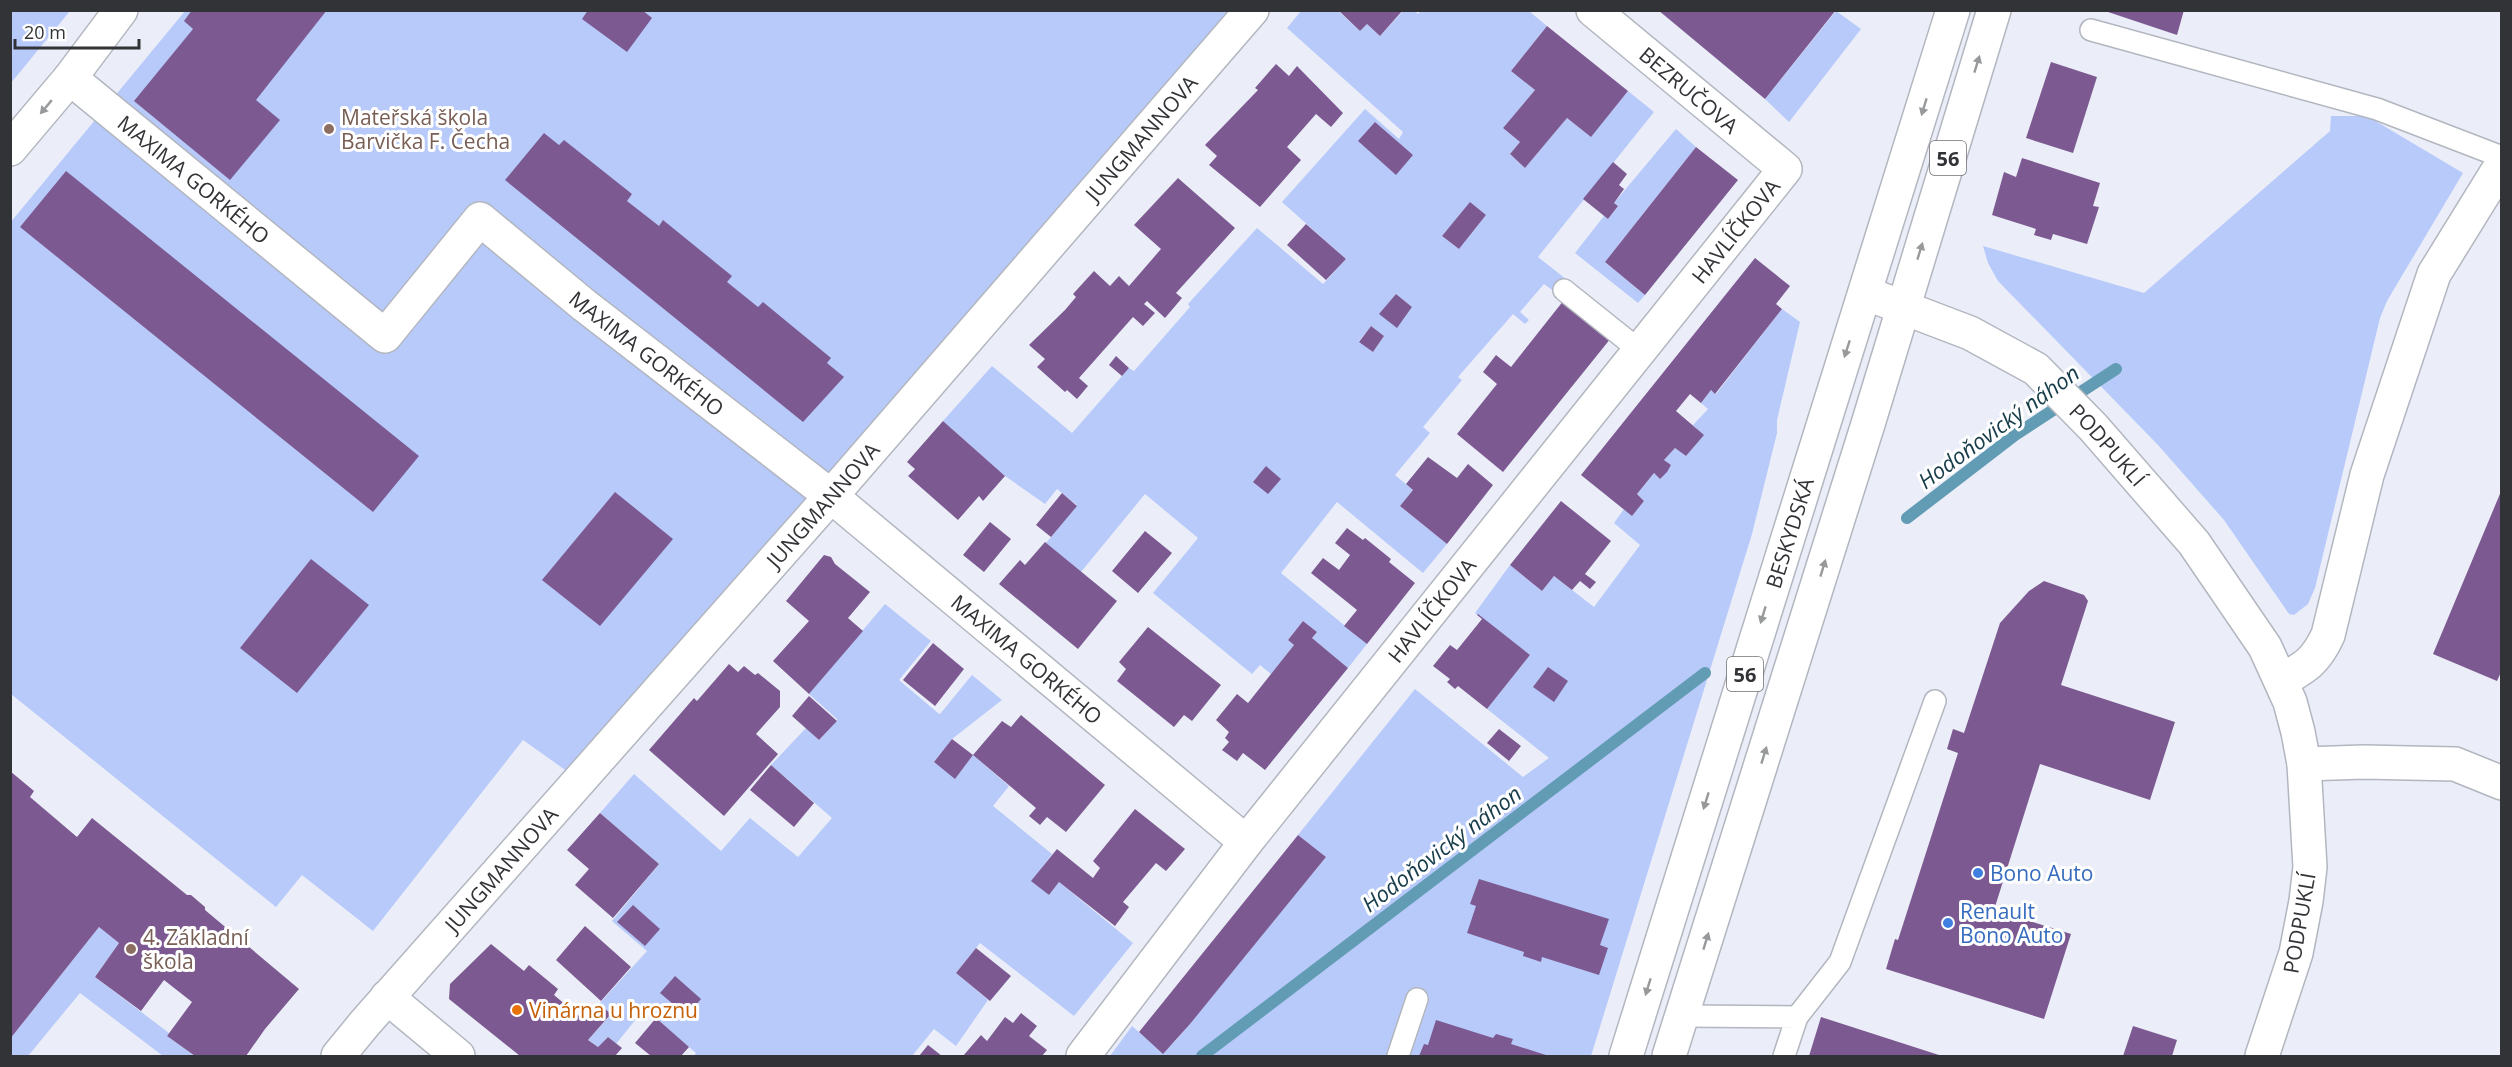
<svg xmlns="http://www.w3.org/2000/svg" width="2512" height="1067" font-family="'Open Sans',sans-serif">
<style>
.green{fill:#b8cafa;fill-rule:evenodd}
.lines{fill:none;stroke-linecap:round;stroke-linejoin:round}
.stream{stroke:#629cb4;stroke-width:12}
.building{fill:#7c5a91}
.service-casing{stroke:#b2b6bf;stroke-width:24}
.minor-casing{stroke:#b2b6bf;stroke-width:36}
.tertiary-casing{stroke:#b2b6bf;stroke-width:36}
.primary-casing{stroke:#b2b6bf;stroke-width:36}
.service{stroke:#fff;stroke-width:21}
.minor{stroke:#fff;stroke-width:33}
.tertiary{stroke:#fff;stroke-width:33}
.primary{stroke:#fff;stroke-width:33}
.oneway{fill:#98999b}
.education-dot{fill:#8d6e63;stroke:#fff;stroke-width:2}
.shop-dot{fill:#3f7fe0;stroke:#fff;stroke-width:2}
.food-dot{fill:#e8710a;stroke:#fff;stroke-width:2}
.labels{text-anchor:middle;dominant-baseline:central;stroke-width:6;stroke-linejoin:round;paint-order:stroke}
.shield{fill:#fff;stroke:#707073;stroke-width:1.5}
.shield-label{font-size:20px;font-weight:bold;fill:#323337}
.street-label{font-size:21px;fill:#323337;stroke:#fff}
.education-label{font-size:21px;fill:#785e54;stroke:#fff;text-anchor:start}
.shop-label{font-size:21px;fill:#366cbe;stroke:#fff;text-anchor:start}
.food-label{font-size:21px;fill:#c56008;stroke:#fff;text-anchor:start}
.water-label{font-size:22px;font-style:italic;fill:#163c4a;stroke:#fff}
</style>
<rect width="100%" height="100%" fill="#ebeef8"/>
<!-- green -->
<path class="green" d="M11 10 70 11 11 83 10 11Z
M1421 10 1529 11 1547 26 1511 71 1535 90 1503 128 1520 142 1510 154 1525 168 1567 118 1591 136 1628 91 1654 112 1538 257 1566 279 1555 292 1544 284 1520 312 1529 320 1525 324 1513 314 1458 377 1462 380 1423 427 1430 433 1395 475 1413 490 1400 506 1447 544 1423 573 1337 502 1281 573 1367 644 1348 668 1312 638 1317 632 1303 621 1288 640 1294 645 1271 674 1260 665 1252 674 1153 593 1198 538 1145 494 1081 572 1046 543 1077 505 1057 489 1045 504 1005 476 943 421 992 366 1072 433 1129 368 1134 371 1190 307 1188 304 1257 228 1323 284 1346 259 1282 202 1365 109 1399 139 1403 132 1287 28 1301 11H1338L1360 31 1367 24 1380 36 1403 11H1415L1418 14ZM1470 203 1486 215 1459 249 1442 236ZM1396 294 1412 307 1397 327 1380 314ZM1371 326 1384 336 1373 352 1359 341Z
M185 11H1230L568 772 523 740 373 931 302 875 276 907 11 694 10 223Z
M1836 11 1861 29 1789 122 1765 99Z
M2331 116H2367L2463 173 2387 301 2380 318 2315 588 2308 604 2294 615 2289 614 2224 520 2158 445 1998 281 1988 263 1983 246 2144 293 2330 131Z
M1676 129 1696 147 1605 262 1645 295 1638 303 1575 253 1604 216 1608 219 1618 206 1614 203Z
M1782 309 1800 322 1777 420V433L1752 534 1591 1056H1110L1132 1026 1163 1053 1178 1038 1326 857 1298 835 1415 689 1523 777 1549 758 1487 709 1530 655 1475 613 1510 565 1542 591 1554 576 1594 607 1640 545 1614 523 1624 509 1632 515 1644 501 1637 494 1654 473 1660 479 1671 465 1664 460 1675 448 1686 456 1703 435 1693 425 1708 409 1701 403 1711 390 1716 394Z
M885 604 931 641 899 680 938 713 940 714 972 675 1002 700 952 739 934 762 955 778 973 755 1009 786 993 806 1052 854 1032 881 1049 895 1059 882 1133 943 1074 1016 980 943 956 973 988 1000 956 1046 934 1029 912 1056H694L696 1053 644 1009 616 1044 608 1037 598 1047 588 1040 611 1015 599 1004 647 951 612 921 659 864 600 813 634 774 721 851 750 818 798 857 832 818 771 765 806 728 819 740 837 721V719L809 694Z
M99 927 119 943 95 977 169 1033 167 1036 195 1056H163L80 993 28 1056 11 1055 10 1039Z"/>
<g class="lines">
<!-- stream -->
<path class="stream" d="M1907 518 2015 435 2116 369
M1202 1056 1705 673"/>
</g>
<!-- building -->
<path class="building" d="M192 10H327L256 100 280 120 230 180 134 101 193 29 184 21Z
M588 10H642L652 18 627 52 582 19Z
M1338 10H1403L1380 36 1367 24 1360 31Z
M1658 10H1836L1765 99Z
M2102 10H2184L2177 35Z
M1547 26 1628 91 1591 137 1567 118 1525 168 1510 154 1520 142 1503 128 1535 90 1511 71Z
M2051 62 2097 77 2073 153 2026 138Z
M1276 64 1289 76 1297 66 1343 113 1331 127 1316 114 1287 147 1301 160 1260 207 1209 165 1217 156 1205 145 1258 90 1255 88Z
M1375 122 1413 155 1396 175 1358 141Z
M544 133 559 145 564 140 632 194 627 201 659 226 663 220 732 276 727 282 758 307 763 302 831 358 827 363 844 377 803 422 505 180Z
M1696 147 1738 180 1645 295 1605 262Z
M2022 158 2100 183 2093 206 2099 207 2087 244 2053 234 2051 240 2034 235 2036 229 1992 215 2004 172 2016 177Z
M1613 162 1627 174 1619 185 1624 189 1614 203 1618 206 1608 219 1583 199Z
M66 171 419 456 373 512 20 227Z
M1178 178 1235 228 1176 293 1182 298 1165 318 1147 301 1144 304 1155 313 1143 326 1133 317 1079 378 1088 386 1077 399 1067 390 1065 392 1037 367 1045 359 1029 345 1065 310 1076 297 1073 294 1094 271 1110 286 1119 276 1129 286 1161 249 1134 225Z
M1470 202 1486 215 1459 249 1442 236Z
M1306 224 1346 259 1326 280 1287 245Z
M1755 258 1790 286 1776 304 1782 309 1715 394 1711 390 1701 403 1690 394 1676 411 1704 435 1686 456 1675 448 1664 460 1671 465 1667 472 1660 479 1654 473 1637 494 1644 501 1632 516 1581 475Z
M1396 294 1412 307 1397 328 1379 314Z
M1564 300 1611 338 1503 472 1457 434 1497 384 1483 372 1496 355 1511 367Z
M1371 326 1384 336 1373 352 1359 342Z
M1116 356 1129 368 1122 376 1109 365Z
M943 421 1005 476 983 501 979 496 958 520 908 476 915 469 907 462Z
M1428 457 1457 478 1468 464 1493 485 1447 544 1400 506 1413 490 1406 484Z
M1266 466 1281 479 1268 494 1253 482Z
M2502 489V670L2497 681 2433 654Z
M615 492 673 539 600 626 542 580Z
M1062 493 1077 506 1051 537 1036 525Z
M1561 501 1611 541 1585 574 1596 582 1590 589 1580 581 1572 590 1554 576 1542 591 1510 565Z
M990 522 1011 539 984 572 963 555Z
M1347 528 1363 540 1365 538 1391 559 1389 562 1415 583 1367 644 1344 626 1357 610 1311 573 1323 558 1339 570 1350 555 1335 543Z
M1145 531 1172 553 1138 593 1112 571Z
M1045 542 1117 601 1078 649 999 584 1020 560 1025 565Z
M824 555 831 557 835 564 870 592 848 618 863 631 809 694 773 661 809 621 786 601Z
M311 559 369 605 297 693 240 648Z
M2044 581 2084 595 2088 601 2061 685 2175 722 2150 800 2040 764 1994 910 2071 934 2044 1019 1886 969 1895 939 1898 940 1958 753 1947 749 1953 729 1964 733 2000 623 2029 591Z
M1478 614 1530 655 1487 709 1458 686 1455 689 1447 682 1450 679 1433 666 1450 645 1457 650 1482 619 1477 615Z
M1303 621 1317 632 1312 638 1348 668 1265 770 1243 753 1237 761 1222 750 1229 742 1225 738 1229 732 1216 720 1237 694 1248 703 1294 645 1288 640Z
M1148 627 1221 685 1192 721 1184 715 1174 727 1117 681 1126 669 1119 662Z
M933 643 964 669 935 706 903 680Z
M729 664 738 672 744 666 755 675 758 673 780 691V707L756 734 778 754 724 816 649 750 694 698 697 701Z
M1548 667 1568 681 1554 702 1533 687Z
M809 696 837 721 819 740 792 716Z
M1021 715 1105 785 1066 832 1047 817 1040 825 1029 816 1036 808 973 755 955 779 934 762 952 739 973 755 1002 721 1011 727Z
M1499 729 1521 746 1509 761 1487 743Z
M771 765 814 803 794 827 750 790Z
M10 771 34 791 30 797 77 837 92 818 187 895H191L205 907V910L299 989 265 1029 246 1056H195L167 1036 192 1002 164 980 141 1011 95 977 119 943 99 927 10 1039V918L12 915 10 914Z
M1135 809 1185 849 1166 871 1156 863 1123 902 1129 907 1115 926 1059 882 1049 895 1031 881 1057 849 1093 878 1100 868 1093 861Z
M600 813 659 864 613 918 575 885 589 869 567 850Z
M1298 835 1326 857 1190 1024 1163 1054 1139 1032Z
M1479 879 1609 919 1600 945 1608 948 1599 975 1542 957 1541 962 1523 956 1524 952 1467 933 1476 906 1470 904Z
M633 905 660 929 645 946 617 922Z
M585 926 631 967 601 1001 556 960Z
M491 944 524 971 529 965 558 989 554 995 585 1021 599 1004 611 1014 588 1040 598 1047 608 1037 622 1048 615 1056H520L449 999 450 984Z
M976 948 1011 976 990 1001 956 973Z
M675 976 701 999 687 1016 660 993Z
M1021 1013 1037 1026 1029 1036 1047 1050 1042 1056H963L981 1035 987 1041 1005 1017 1013 1023Z
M1821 1017 1942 1056H1809Z
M656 1018 689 1047 681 1056H651L635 1043Z
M1436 1020 1493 1038 1496 1034 1513 1039 1511 1044 1549 1056H1419L1424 1044 1428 1045Z
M2133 1026 2177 1040 2172 1056H2123Z
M928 1045 942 1056H919Z"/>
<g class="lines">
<defs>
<path id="service" d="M2091 30 2377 109 2502 157
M1564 290 1639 350
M1682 1016 1797 1017 1840 962 1935 701
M1398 1056 1417 999
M1784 1056 1797 1017"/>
<g id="minor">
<path id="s1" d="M70 78 385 336 480 219 584 305 831 496 1246 842"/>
<path d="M10 149 70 78 121 10"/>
<path d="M2281 681C2306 667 2316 661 2328 635L2367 475 2434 274 2502 164"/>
<path d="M2304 764 2364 762 2455 764 2502 783"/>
<path d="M387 997 458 1056"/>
<path id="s2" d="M338 1056 365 1023 831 496 1252 10"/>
<path id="s3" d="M1083 1056 1246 842 1785 169 1593 10"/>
</g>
<g id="tertiary">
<path id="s4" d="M1865 293 1970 333 2036 369 2093 427 2194 543 2265 647 2290 702 2298 732 2304 764 2310 867 2306 901 2296 953 2262 1056"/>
</g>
<g id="primary">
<path id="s5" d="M1626 1056 1953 10"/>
<path d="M1669 1056 1868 424 1994 10"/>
</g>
</defs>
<!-- service casing -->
<use href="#service" class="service-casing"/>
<!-- minor casing -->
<use href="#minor" class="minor-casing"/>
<!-- tertiary casing -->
<use href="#tertiary" class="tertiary-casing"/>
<!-- primary casing -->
<use href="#primary" class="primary-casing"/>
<!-- service -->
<use href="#service" class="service"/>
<!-- minor -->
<use href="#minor" class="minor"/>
<!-- tertiary -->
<use href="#tertiary" class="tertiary"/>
<!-- primary -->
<use href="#primary" class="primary"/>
</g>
<!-- one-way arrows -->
<defs><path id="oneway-solid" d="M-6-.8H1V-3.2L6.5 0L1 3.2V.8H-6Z" transform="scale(1.5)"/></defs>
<g class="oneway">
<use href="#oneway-solid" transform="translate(1977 64) rotate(-73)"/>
<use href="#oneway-solid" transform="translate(46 107) rotate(130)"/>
<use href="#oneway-solid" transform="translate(1924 107) rotate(107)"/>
<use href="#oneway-solid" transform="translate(1920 251) rotate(-73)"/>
<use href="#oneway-solid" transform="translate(1847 349) rotate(108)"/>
<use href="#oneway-solid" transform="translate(1823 568) rotate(-73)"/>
<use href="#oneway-solid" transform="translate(1763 615) rotate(107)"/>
<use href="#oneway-solid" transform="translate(1764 755) rotate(-73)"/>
<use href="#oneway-solid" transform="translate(1706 801) rotate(107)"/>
<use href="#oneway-solid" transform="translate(1706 941) rotate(-73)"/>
<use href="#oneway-solid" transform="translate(1648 987) rotate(107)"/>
</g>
<!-- markers -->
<g class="education-dot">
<circle cx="329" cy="129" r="6"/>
<circle cx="131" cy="949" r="6"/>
</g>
<g class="shop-dot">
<circle cx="1978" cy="873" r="6"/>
<circle cx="1948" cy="923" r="6"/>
</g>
<circle class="food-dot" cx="517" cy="1010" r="6"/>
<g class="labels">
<!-- shield labels -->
<g class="shield">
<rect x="1930" y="141" width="36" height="34" rx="4.5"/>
<rect x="1727" y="657" width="36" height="34" rx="4.5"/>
</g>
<g class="shield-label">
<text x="1948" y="158">56</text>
<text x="1745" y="674">56</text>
</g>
<!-- street labels -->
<g class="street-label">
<text transform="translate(1689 90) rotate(40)">BEZRUČOVA</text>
<text stroke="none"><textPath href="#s2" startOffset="1220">JUNGMANNOVA</textPath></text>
<text stroke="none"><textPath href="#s1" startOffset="160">MAXIMA GORKÉHO</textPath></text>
<text stroke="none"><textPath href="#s3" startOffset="1052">HAVLÍČKOVA</textPath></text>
<text stroke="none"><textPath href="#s1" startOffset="772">MAXIMA GORKÉHO</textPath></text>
<text stroke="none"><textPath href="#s4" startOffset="292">PODPUKLÍ</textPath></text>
<text stroke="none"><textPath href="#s2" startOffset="734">JUNGMANNOVA</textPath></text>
<text stroke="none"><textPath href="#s5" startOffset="548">BESKYDSKÁ</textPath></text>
<text stroke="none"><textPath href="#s3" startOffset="566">HAVLÍČKOVA</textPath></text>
<text stroke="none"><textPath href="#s1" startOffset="1260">MAXIMA GORKÉHO</textPath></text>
<text stroke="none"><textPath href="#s2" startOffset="248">JUNGMANNOVA</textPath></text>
<text transform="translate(2299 923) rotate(-80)">PODPUKLÍ</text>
</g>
<!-- education labels -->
<g class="education-label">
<text x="341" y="117">Mateřská škola<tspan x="341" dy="24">Barvička F. Čecha</tspan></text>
<text x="143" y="937">4. Základní<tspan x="143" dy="24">škola</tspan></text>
</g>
<!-- shop labels -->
<g class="shop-label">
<text x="1990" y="873">Bono Auto</text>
<text x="1960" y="911">Renault<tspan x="1960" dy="24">Bono Auto</tspan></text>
</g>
<!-- food labels -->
<g class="food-label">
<text x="529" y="1010">Vinárna u hroznu</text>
</g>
<!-- water labels -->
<g class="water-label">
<text transform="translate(1998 426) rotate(-36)">Hodoňovický náhon</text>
<text transform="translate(1441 848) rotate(-37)">Hodoňovický náhon</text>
</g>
</g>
<!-- border -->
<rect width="2512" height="1067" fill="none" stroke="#323337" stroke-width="24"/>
<!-- scale -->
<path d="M15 39v9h124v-9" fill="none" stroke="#323337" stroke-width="3"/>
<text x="24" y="39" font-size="18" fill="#323337" stroke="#ffffff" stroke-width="4.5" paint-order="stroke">20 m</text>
</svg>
